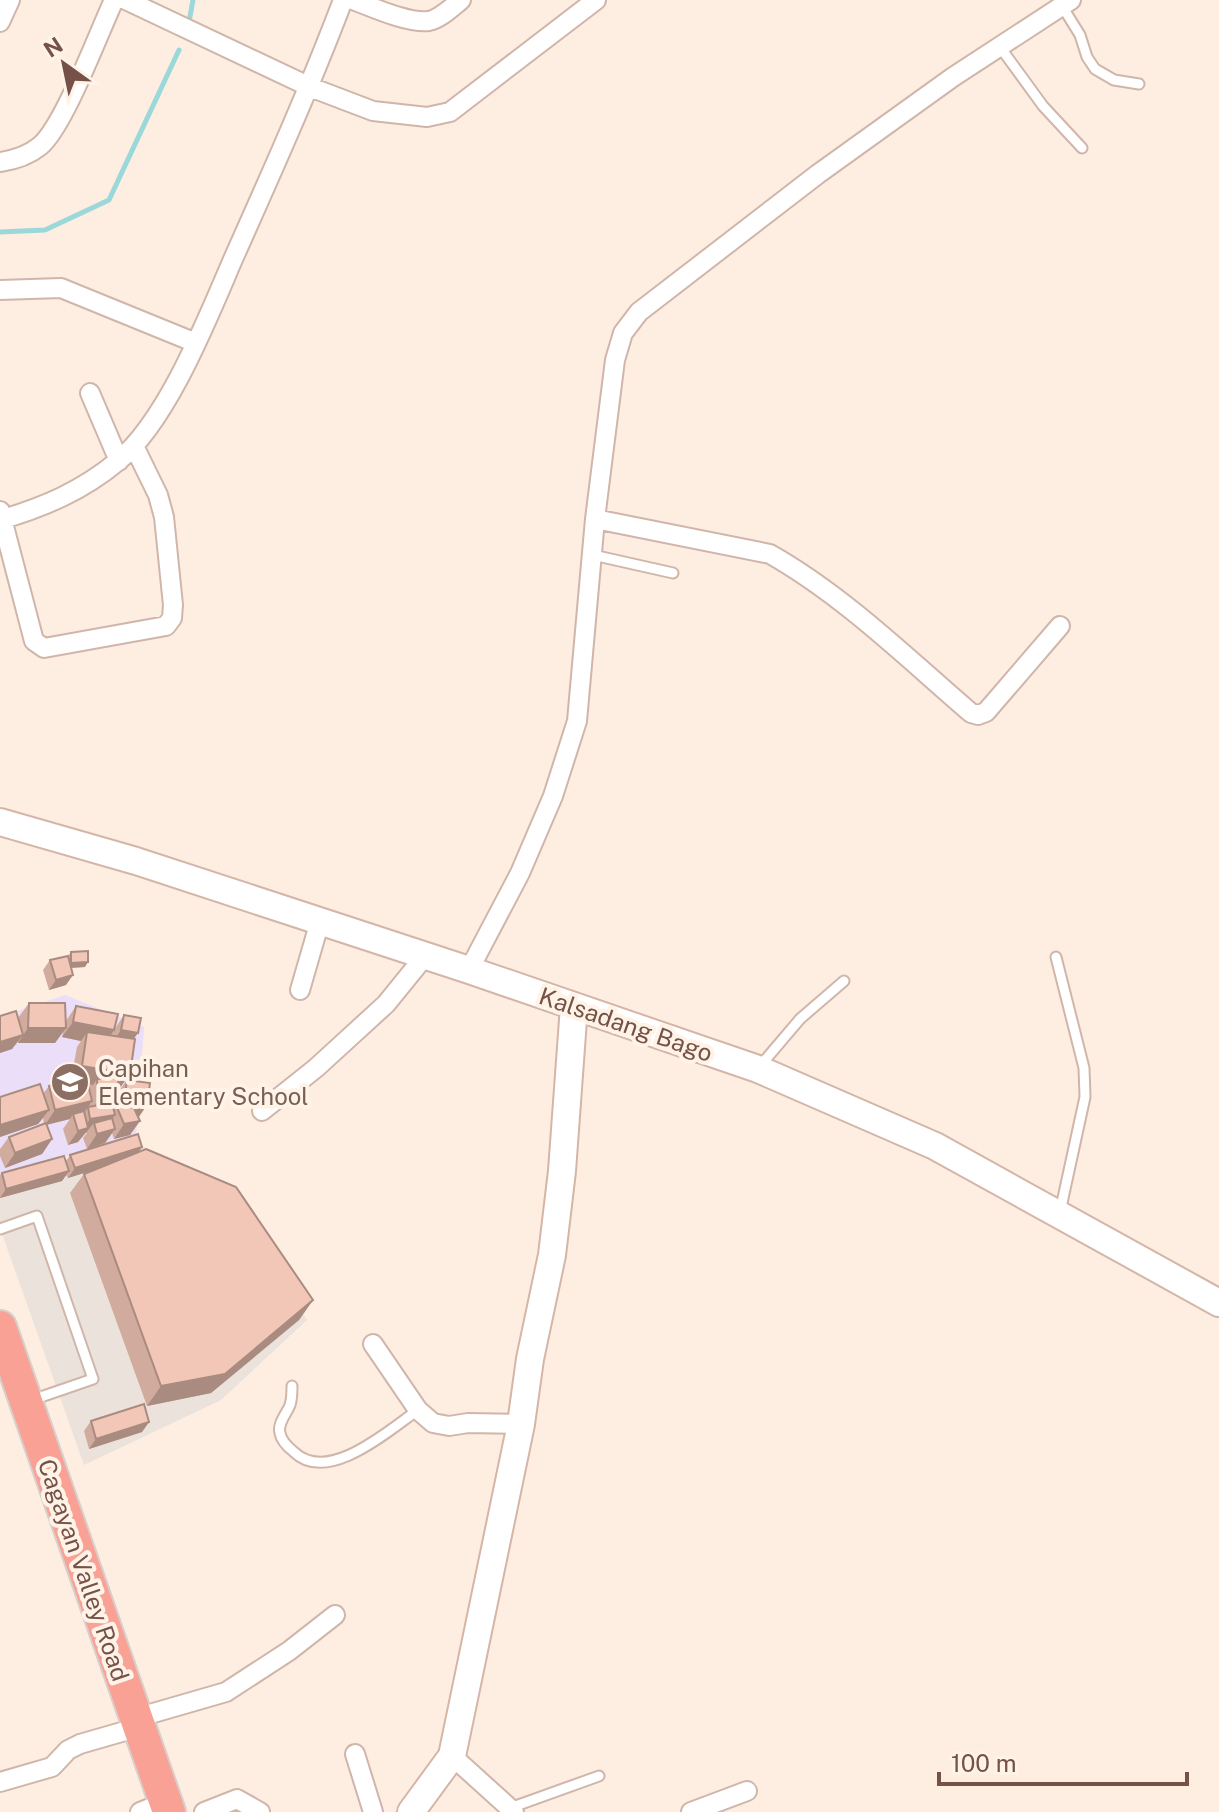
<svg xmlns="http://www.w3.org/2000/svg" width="1219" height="1812" font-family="'Public Sans',sans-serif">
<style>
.industrial{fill:#ebe2dc}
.education{fill:#ebdef9}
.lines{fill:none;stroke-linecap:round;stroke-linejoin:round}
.stream{stroke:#9bd8d9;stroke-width:5}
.lane-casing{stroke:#d0b6aa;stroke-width:13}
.street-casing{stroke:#d0b6aa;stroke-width:22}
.secondary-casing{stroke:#d4b5a7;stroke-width:30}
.highway-casing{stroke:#d8cecb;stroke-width:36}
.lane{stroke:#fff;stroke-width:9}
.street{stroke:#fff;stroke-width:18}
.secondary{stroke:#fff;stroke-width:26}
.highway{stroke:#faa195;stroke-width:32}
.wall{fill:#d1ab9d}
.shaded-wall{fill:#aa8b80}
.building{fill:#f3c7b7;stroke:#aa8b80;stroke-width:2}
.labels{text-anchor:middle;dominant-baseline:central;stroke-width:8;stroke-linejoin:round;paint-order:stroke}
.street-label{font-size:24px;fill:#755147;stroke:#fff3e8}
.education-label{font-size:24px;fill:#785e54;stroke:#fff3e8;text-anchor:start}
</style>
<rect width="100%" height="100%" fill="#fdeee1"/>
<!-- industrial -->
<path class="industrial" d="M135 1141 225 1201 307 1320 221 1400 84 1465 0 1228V1178Z"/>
<!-- education -->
<path class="education" d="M65 995 144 1027 136 1137 0 1175V1017Z"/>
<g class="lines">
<!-- stream -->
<path class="stream" d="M189 22 193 0
M0 232 45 230 109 200 179 50"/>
<defs>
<path id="lane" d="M1062 6 1080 35 1087 57 1095 69 1114 80 1139 84
M1000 47 1043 106 1082 148
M593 555 673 573
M1056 957 1084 1068 1085 1097 1060 1212
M760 1066 800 1019 844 981
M0 1229 37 1216 93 1379 32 1400
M292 1386C292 1392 292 1399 290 1405 287 1413 277 1424 280 1433 281 1440 289 1448 294 1452 328 1485 389 1430 418 1410
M510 1808 599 1776"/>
<path id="street" d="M126 0 310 87 373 111 427 117 450 112 596 0
M353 0C372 7 409 24 429 21 440 19 452 7 461 0
M0 22 10 0
M0 162C14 160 29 155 40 146 64 126 99 32 114 0
M0 290 61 288 196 343
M90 393 119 461
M0 511 34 641 44 648 166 626 172 618 173 605 164 517 158 495 134 446
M595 519 770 554C844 596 907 658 971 713L978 715 986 712 1060 626
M0 520C44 507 82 491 118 461 168 420 208 317 234 257 272 172 310 87 343 0
M469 970 520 873 553 796 577 721 595 519 615 360 623 333 639 312 818 174 953 77 1071 0
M300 990 320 921
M262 1111 316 1068 386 1004 425 956
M373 1344 418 1410 433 1423 449 1426 468 1423 521 1424
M136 1718 226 1692 289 1651 335 1615
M355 1754 373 1812
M452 1756 514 1812
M0 1782 52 1767 68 1750 80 1744 139 1727
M140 1812 165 1802
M204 1812 237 1799 260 1812
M691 1812 747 1791"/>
<path id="secondary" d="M0 822 136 861 469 970 758 1069 935 1146 1219 1303
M411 1812 452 1756 521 1424 530 1359 552 1255 562 1171 574 1006"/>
<path id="highway" d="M0 1327 169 1812"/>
</defs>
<!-- lane casing -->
<use href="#lane" class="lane-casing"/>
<!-- street casing -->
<use href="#street" class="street-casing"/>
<!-- secondary casing -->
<use href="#secondary" class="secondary-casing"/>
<!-- highway casing -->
<use href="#highway" class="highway-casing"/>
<!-- lane -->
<use href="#lane" class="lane"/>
<!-- street -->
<use href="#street" class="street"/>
<!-- secondary -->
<use href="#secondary" class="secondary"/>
<!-- highway -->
<use href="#highway" class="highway"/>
</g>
<!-- wall -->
<path class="wall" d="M71 952 85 967 71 968 66 985 49 990 43 970 50 960 68 956Z
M29 1003 66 1021 76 1006 114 1030 124 1015 134 1039 130 1074 119 1089 118 1088V1092L127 1080 147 1105 139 1117 130 1135 114 1139 112 1133 105 1143 87 1149 83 1138 87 1133H84L78 1142 68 1145 63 1129 70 1119 47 1125 52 1139 42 1154 5 1168 0 1156V1149L9 1137 44 1124 43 1118 38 1124 0 1137V1097L43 1094 49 1086 71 1080 77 1047 81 1041 62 1037 63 1031 55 1043H18V1041L12 1049 0 1053V1016L18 1018Z
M142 1147 139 1152 313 1300 299 1320 211 1393 147 1406 70 1193 84 1174 93 1170 68 1178 66 1175 62 1181 0 1198V1175L2 1173 66 1161 70 1155Z
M91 1421 149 1422 142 1432 89 1449 84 1431Z"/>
<!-- shaded-wall -->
<path class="shaded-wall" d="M88 962 85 967 68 968 71 963Z
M73 975 66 985 49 990 56 980Z
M73 1022 114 1030 104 1045 87 1032 81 1041 62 1037Z
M28 1028H66L55 1043H18Z
M121 1030 138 1033 127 1048 111 1045Z
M23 1035 12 1049 0 1053V1042Z
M82 1066 130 1074 119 1089 97 1085V1079L93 1085 71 1081Z
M119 1099 108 1114 89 1113 98 1101Z
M92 1101 82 1116 73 1114 70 1119 45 1125 55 1110Z
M124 1102 147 1105 137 1119 118 1110Z
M49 1110 38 1124 0 1137V1125Z
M115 1115 104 1130 94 1123 78 1142 68 1145 78 1131 83 1129 90 1119Z
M140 1121 130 1135 114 1139 124 1124Z
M115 1129 105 1143 87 1149 97 1134Z
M52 1139 42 1154 5 1168 15 1153Z
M142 1147 135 1157 68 1178 75 1168Z
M69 1171 62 1181 0 1198 6 1189Z
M313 1300 299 1320 211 1393 147 1406 161 1386Z
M149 1422 142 1432 89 1449 96 1439Z"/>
<!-- building -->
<path class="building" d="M88 951V962L71 963V952Z
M68 956 73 975 56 980 50 960Z
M29 1003H65L66 1028H28Z
M76 1006 118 1014 114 1030 73 1022Z
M16 1011 23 1035 0 1042V1016Z
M124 1015 141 1018 138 1033 121 1030Z
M87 1032 135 1039 130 1074 82 1066Z
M86 1076 92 1101 55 1110 49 1086Z
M118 1078 119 1099 98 1101 97 1079Z
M127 1080 150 1083 147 1105 124 1102Z
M40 1084 49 1110 0 1125V1097Z
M112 1103 115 1115 90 1119 88 1107Z
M116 1105 134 1108 140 1121 124 1124Z
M84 1111 88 1128 78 1131 73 1114Z
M112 1118 115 1129 97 1134 94 1123Z
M46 1123 52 1139 15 1153 9 1137Z
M138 1134 142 1147 75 1168 70 1155Z
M146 1149 236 1187 313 1300 225 1374 161 1386 84 1174Z
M64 1156 69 1171 6 1189 2 1173Z
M144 1404 149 1422 96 1439 91 1421Z"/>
<!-- icons -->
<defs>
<symbol id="school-disc" viewBox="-11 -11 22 22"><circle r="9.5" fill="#8d6e63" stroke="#fff3e8"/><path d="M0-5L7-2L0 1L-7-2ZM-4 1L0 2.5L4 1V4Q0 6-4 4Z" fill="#fff"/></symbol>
</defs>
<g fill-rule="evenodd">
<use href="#school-disc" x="48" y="1060" width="44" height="44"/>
</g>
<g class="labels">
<!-- street labels -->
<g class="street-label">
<text transform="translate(626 1024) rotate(19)">Kalsadang Bago</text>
<text transform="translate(84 1570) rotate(71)">Cagayan Valley Road</text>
</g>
<!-- education labels -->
<g class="education-label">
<text x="98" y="1068">Capihan<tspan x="98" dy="28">Elementary School</tspan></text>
</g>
</g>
<!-- north arrow -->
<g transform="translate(64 64) rotate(327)" stroke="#fff3e8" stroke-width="6" paint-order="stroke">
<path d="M0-6L14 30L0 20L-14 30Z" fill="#755147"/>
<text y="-12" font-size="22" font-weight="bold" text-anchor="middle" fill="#755147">N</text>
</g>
<!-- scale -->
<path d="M939 1772v12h248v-12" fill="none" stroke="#755147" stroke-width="4"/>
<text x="951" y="1772" font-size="24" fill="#755147" stroke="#fff3e8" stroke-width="6" paint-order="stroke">100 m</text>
</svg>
